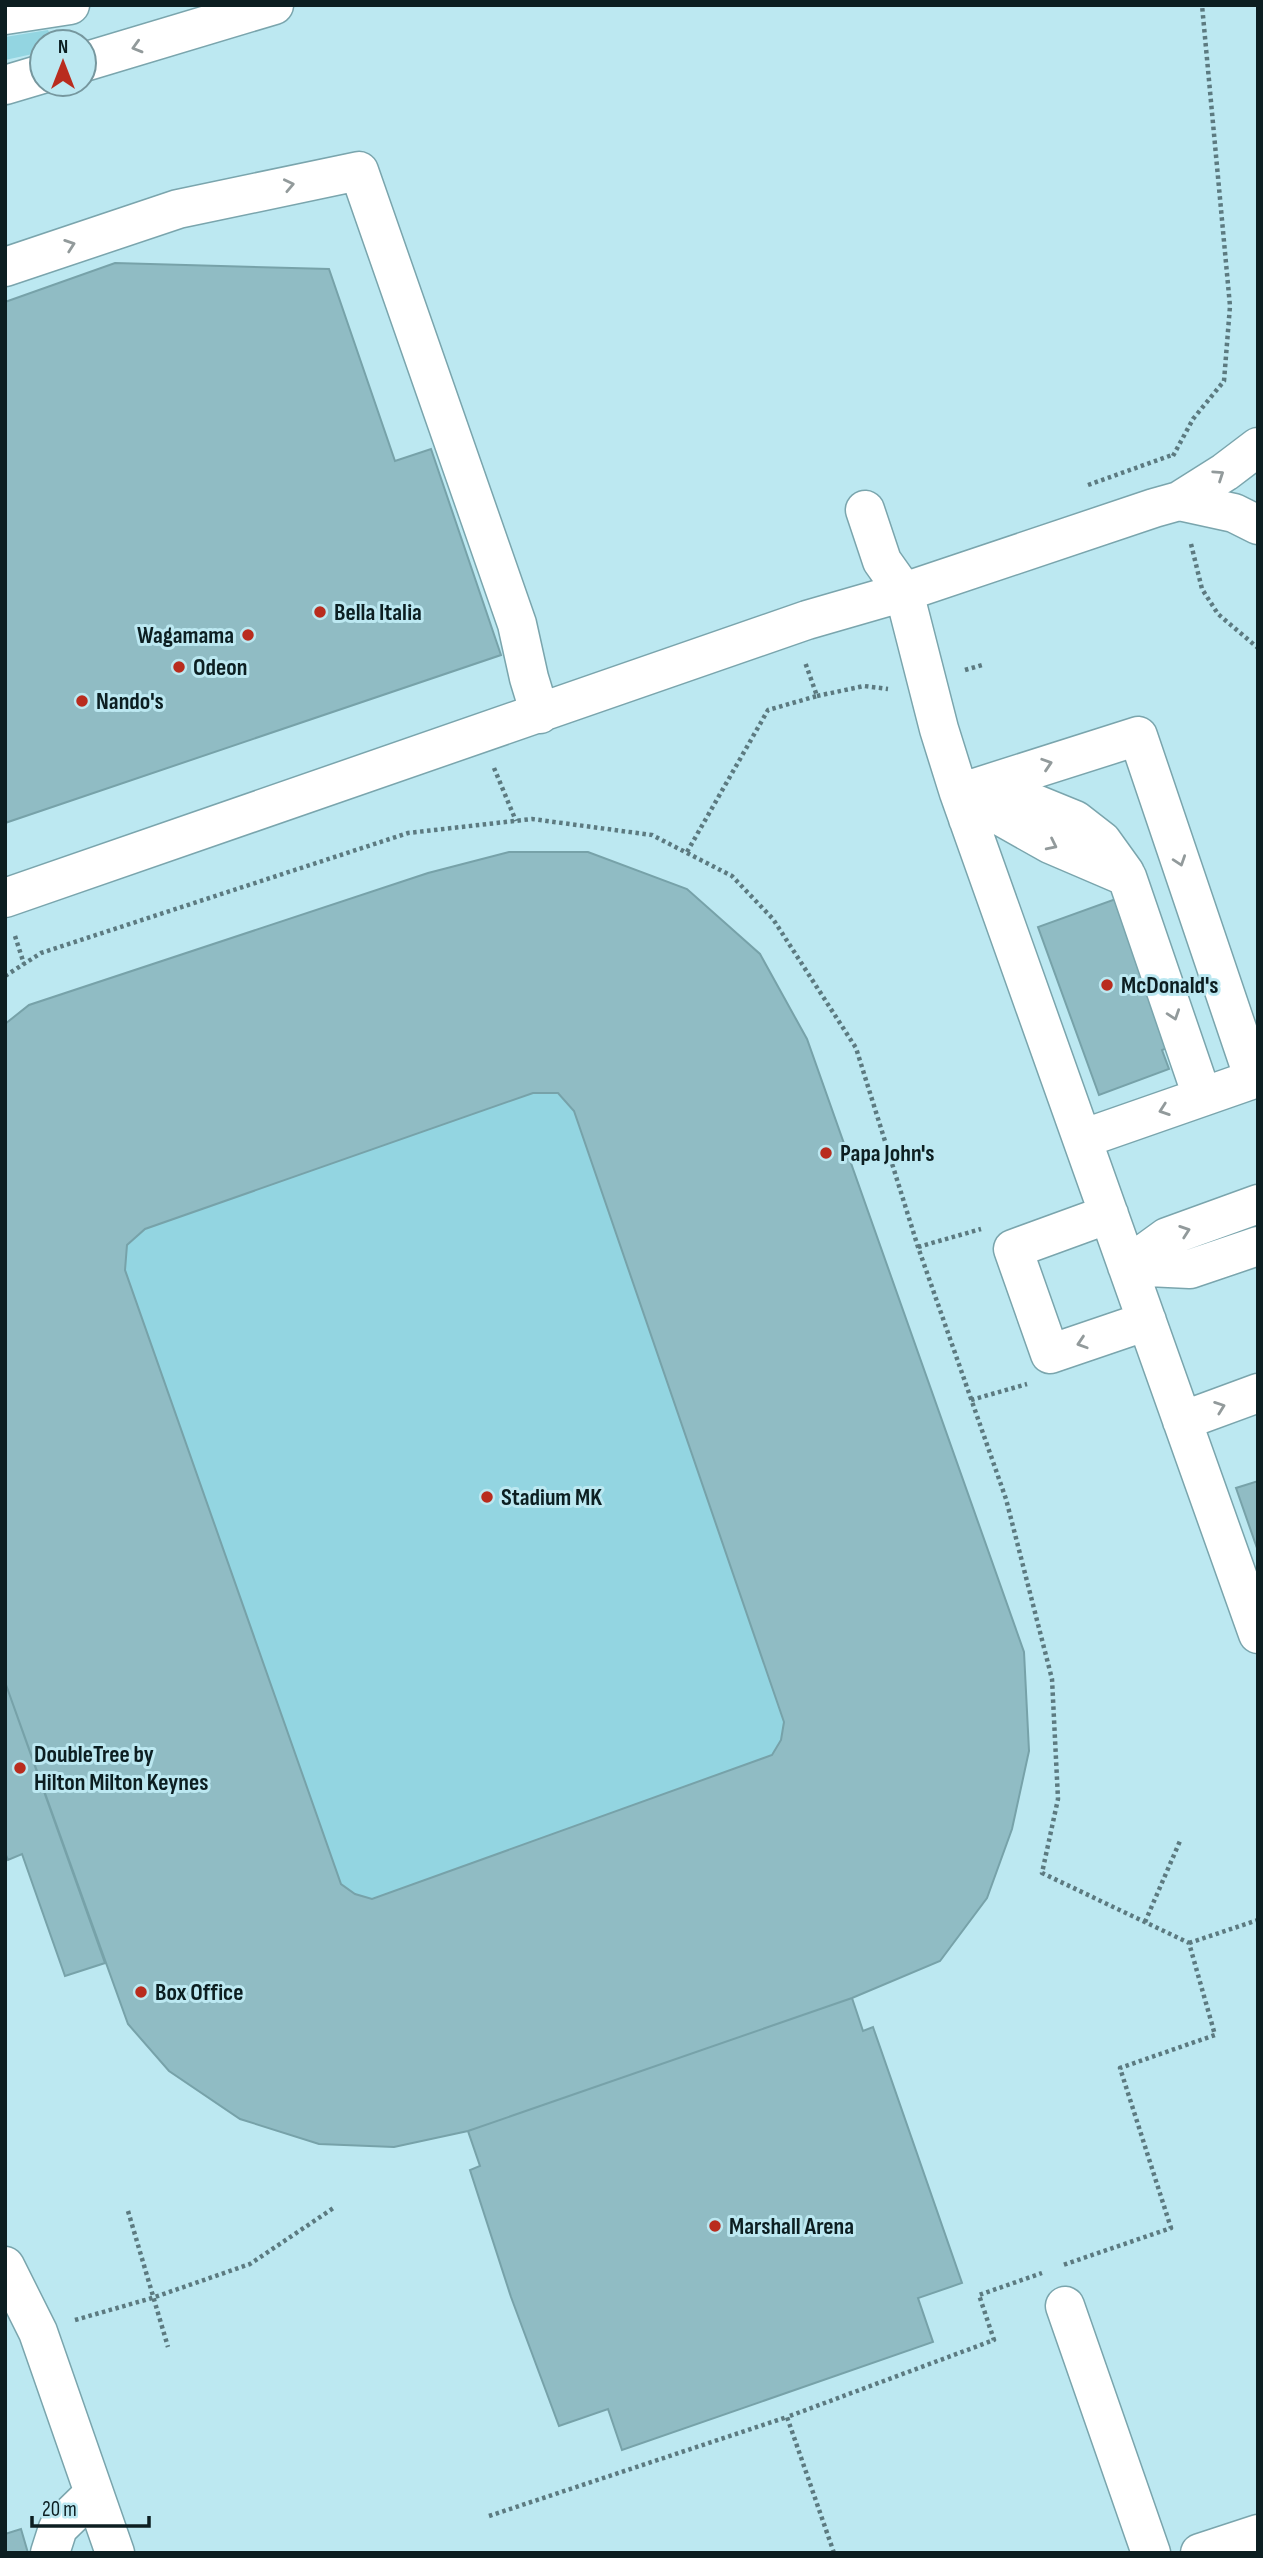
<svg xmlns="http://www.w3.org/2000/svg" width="1263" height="2558" font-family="'Sofia Sans Condensed',sans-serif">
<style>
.green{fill:#93d5e1}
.building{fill:#90bcc4;stroke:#77a2a9;stroke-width:2;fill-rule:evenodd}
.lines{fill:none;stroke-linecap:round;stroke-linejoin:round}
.minor-casing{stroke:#7aa5ad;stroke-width:41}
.highway-casing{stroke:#7aa5ad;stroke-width:41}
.path{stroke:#5c7a80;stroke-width:4.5;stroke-dasharray:3.5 3.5;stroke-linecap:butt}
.minor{stroke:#fff;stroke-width:38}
.highway{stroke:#fff;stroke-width:38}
.oneway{stroke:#929a9b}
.poi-dot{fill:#b92c1e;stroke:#bce8f1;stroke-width:2.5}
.labels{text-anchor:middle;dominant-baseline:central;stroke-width:6;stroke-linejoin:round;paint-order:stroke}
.poi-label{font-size:24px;font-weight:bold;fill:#0c1e21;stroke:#bce8f1;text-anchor:start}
</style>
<rect width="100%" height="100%" fill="#bce8f1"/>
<!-- green -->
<path class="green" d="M48 30 54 42H42V52L5 60V37Z
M509 852H588L807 1039 1024 1652 1029 1751 1012 1828 940 1961 852 1998 468 2131 394 2147 319 2144 240 2119 169 2071 128 2024 5 1682 29 1005 428 873Z"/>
<!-- building -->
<path class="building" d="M115 263 329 269 395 461 431 449 501 655 5 823V302Z
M509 852H588L687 889 760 954 807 1039 1024 1652 1029 1751 1012 1829 987 1898 940 1961 852 1998 468 2131 394 2147 319 2144 240 2119 169 2071 128 2024 5 1682V1024L29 1005 428 873ZM533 1093H558L574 1111 784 1722 781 1740 772 1755 372 1899 355 1894 341 1884 125 1270 127 1245 145 1229Z
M1124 896 1177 1044 1162 1050 1169 1069 1099 1095 1038 927Z
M1258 1481V1551L1236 1488Z
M5 1682 105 1963 65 1976 22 1854 8 1860 5 1853Z
M852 1998 863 2031 873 2027 962 2283 918 2298 933 2342 622 2450 608 2409 559 2426 511 2297 470 2170 480 2166 468 2131Z
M21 2529 28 2553H5V2534Z"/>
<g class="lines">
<defs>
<path id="minor" d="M5 267 178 209 359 171 517 624 529 678 540 714
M1179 501 1234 513 1258 525
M865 510 882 561 904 592 939 729 959 793 1258 1634
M959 793 1138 736 1254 1079 1082 1139
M995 813 1021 798 1075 820 1102 841 1125 873
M968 819 995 813 1050 844 1127 877 1202 1096
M5 898 807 620 904 592 1154 508 1179 501 1225 472 1258 447
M1109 1214 1013 1249 1050 1354 1147 1321
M1127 1266 1167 1237 1258 1204
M1127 1266 1190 1269 1258 1246
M1182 1421 1258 1393
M5 2266 38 2332 115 2553
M1065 2306 1151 2553
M50 2553 58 2528 94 2493
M1200 2553 1258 2534"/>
<path id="highway" d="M5 15 70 5
M84 62 274 5
M5 85 42 74"/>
</defs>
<!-- minor casing -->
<use href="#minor" class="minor-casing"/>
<!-- highway casing -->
<use href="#highway" class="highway-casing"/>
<!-- path -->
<path class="path" d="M1173 456 1193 419 1224 381 1230 306 1202 5
M1088 485 1172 455
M1191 544 1202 589 1218 614 1258 648
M965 670 982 665
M817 696 864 686 888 689
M494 768 516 821
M687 852 768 710 817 696 805 662
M15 936 24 964
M5 976 41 953 408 833 532 819 652 835 732 876 773 919 856 1048 918 1247 1006 1499 1052 1679 1058 1799 1042 1873 1189 1943 1215 2035 1120 2068 1171 2228 1063 2265
M918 1247 981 1229
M971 1400 1027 1384
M1145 1922 1180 1841
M1189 1943 1258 1920
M128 2211 168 2347
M75 2320 152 2298 250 2264 335 2207
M489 2516 787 2417
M834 2553 787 2417 994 2340 979 2295 1042 2273"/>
<!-- minor -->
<use href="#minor" class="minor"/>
<!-- highway -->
<use href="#highway" class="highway"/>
</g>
<!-- one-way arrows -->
<defs><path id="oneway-chevron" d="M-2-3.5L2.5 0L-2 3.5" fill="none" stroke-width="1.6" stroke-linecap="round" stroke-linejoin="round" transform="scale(1.75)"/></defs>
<g class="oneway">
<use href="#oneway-chevron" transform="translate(137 47) rotate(164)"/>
<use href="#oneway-chevron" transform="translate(289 185) rotate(-12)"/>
<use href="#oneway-chevron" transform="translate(70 245) rotate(-19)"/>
<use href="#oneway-chevron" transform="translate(1219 475) rotate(-34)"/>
<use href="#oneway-chevron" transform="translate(1047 764) rotate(-18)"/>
<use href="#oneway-chevron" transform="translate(1052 845) rotate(26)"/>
<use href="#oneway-chevron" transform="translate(1180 861) rotate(71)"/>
<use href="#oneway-chevron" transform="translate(1174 1015) rotate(71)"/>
<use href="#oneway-chevron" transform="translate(1164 1110) rotate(161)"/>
<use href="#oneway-chevron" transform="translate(1185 1231) rotate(-19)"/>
<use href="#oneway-chevron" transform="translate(1082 1343) rotate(162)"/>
<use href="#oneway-chevron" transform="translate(1220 1407) rotate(-20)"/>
</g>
<!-- markers -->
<g class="poi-dot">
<circle cx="320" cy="612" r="7"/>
<circle cx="248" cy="635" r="7"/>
<circle cx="179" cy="667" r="7"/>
<circle cx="82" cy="701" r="7"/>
<circle cx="1107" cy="985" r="7"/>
<circle cx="826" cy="1153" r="7"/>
<circle cx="487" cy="1497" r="7"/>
<circle cx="20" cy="1768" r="7"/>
<circle cx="141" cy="1992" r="7"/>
<circle cx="715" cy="2226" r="7"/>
</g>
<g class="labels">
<!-- poi labels -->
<g class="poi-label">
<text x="334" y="612">Bella Italia</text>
<text x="234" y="635" text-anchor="end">Wagamama</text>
<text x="193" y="667">Odeon</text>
<text x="96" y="701">Nando's</text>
<text x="1121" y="985">McDonald's</text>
<text x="840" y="1153">Papa John's</text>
<text x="501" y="1497">Stadium MK</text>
<text x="34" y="1754">DoubleTree by<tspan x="34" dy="28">Hilton Milton Keynes</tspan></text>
<text x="155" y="1992">Box Office</text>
<text x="729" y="2226">Marshall Arena</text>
</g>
</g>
<!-- border -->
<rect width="1263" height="2558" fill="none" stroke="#0c1e21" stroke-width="14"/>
<!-- north arrow -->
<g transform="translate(63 63)"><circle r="33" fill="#bce8f1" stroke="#76979e" stroke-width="2"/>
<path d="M0-5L12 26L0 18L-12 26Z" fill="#b92c1e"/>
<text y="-10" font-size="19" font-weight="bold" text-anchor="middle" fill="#0c1e21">N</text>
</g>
<!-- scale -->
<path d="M32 2516v10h117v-10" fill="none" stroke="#0c1e21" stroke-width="3.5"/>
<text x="42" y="2516" font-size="21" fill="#0c1e21" stroke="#bce8f1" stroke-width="5" paint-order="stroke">20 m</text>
</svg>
